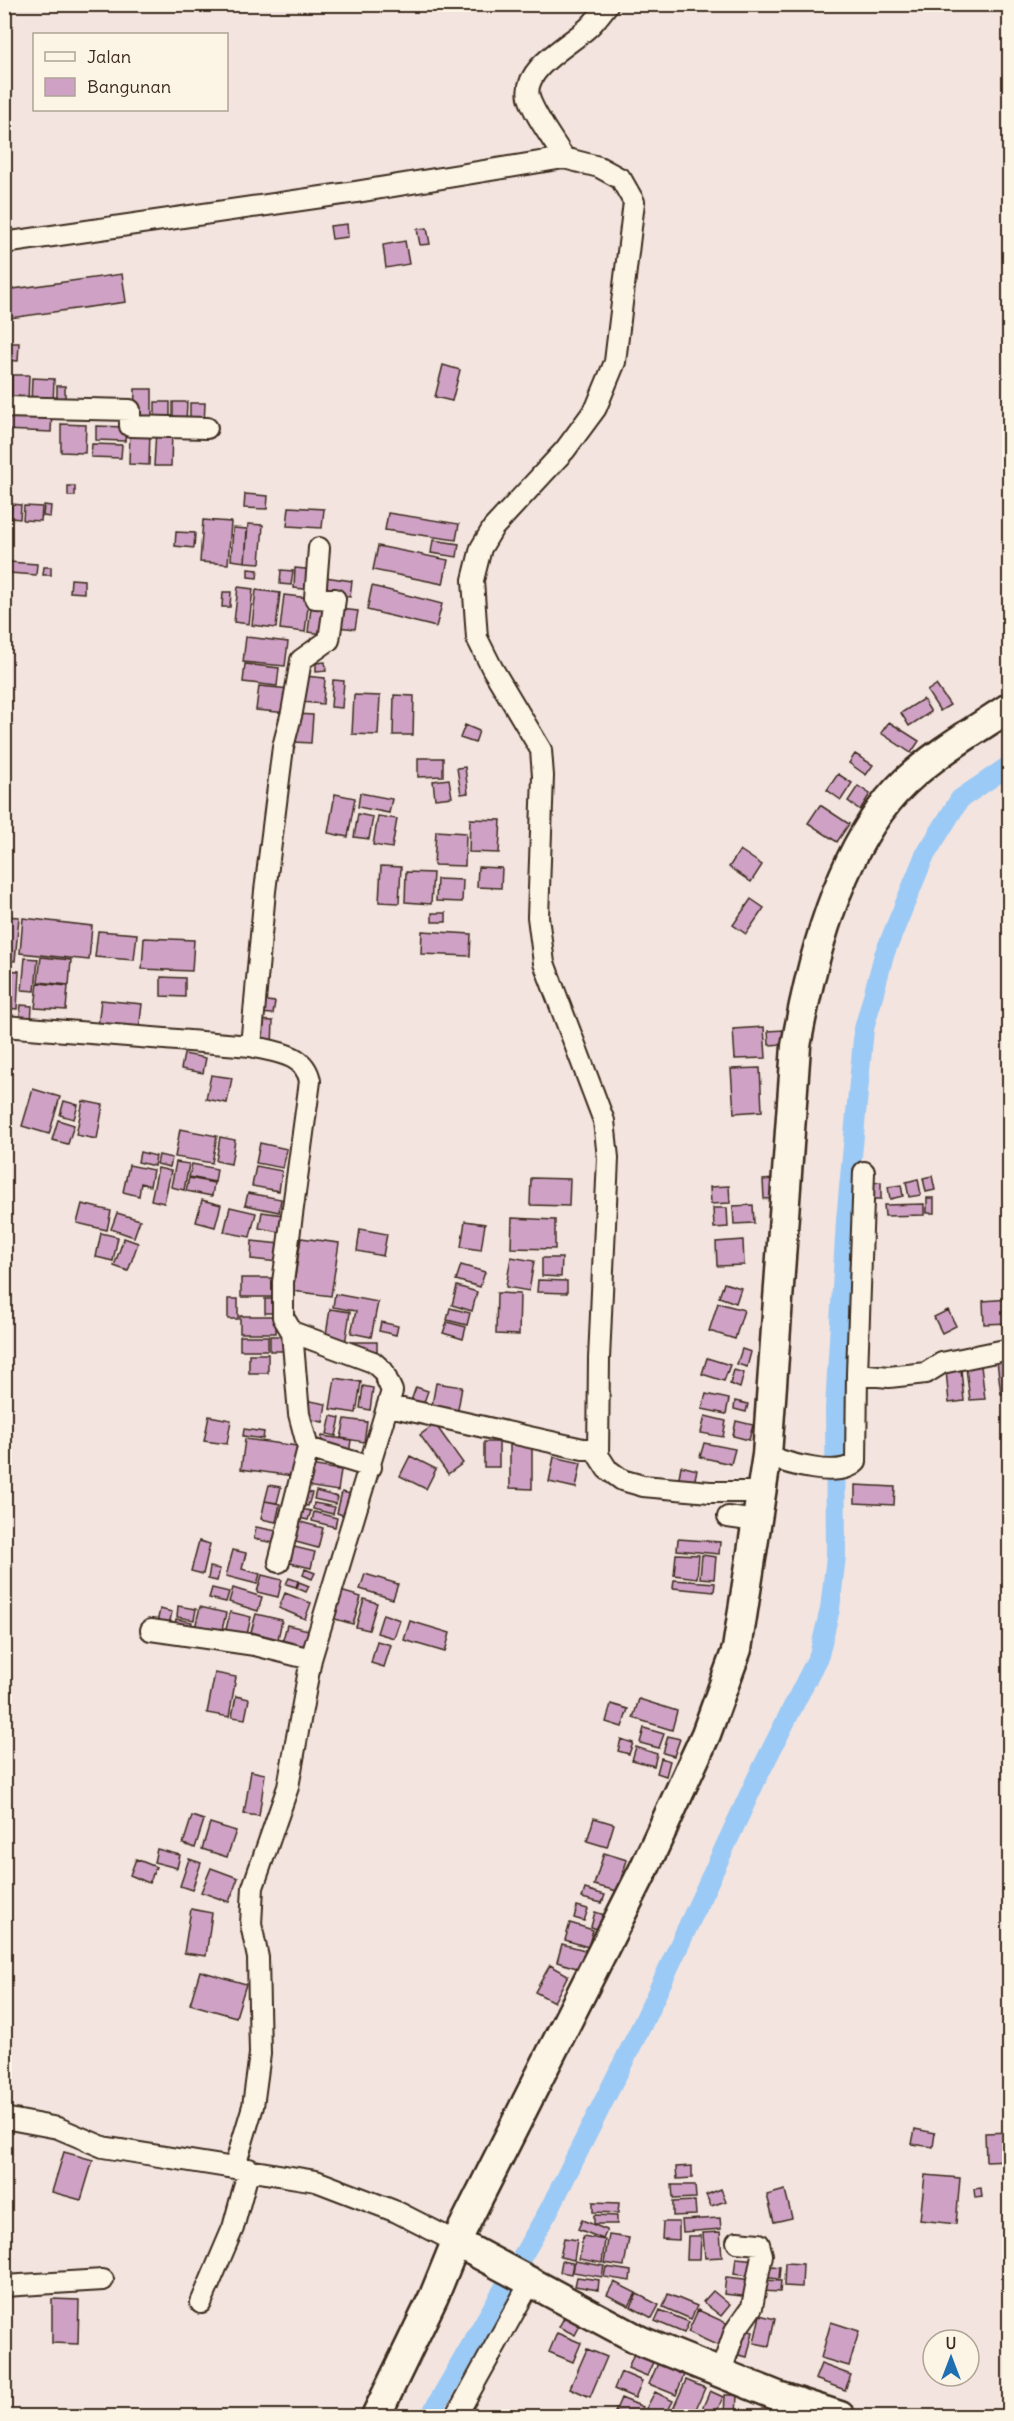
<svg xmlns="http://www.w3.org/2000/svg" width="1014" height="2421" font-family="Delius,sans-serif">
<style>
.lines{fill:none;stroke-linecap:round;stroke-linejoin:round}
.canal{stroke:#9bcaf6;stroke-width:20}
.building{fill:#cfa2c5;stroke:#3b2a1e;stroke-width:1.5}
.street-casing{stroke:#3b2a1e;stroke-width:24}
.secondary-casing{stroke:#3b2a1e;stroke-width:33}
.street{stroke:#fcf5e5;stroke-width:20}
.secondary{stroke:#fcf5e5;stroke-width:28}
</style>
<rect width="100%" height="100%" fill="#f3e4df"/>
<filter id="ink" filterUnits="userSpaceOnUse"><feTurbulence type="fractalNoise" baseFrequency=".0167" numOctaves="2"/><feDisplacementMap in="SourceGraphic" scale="12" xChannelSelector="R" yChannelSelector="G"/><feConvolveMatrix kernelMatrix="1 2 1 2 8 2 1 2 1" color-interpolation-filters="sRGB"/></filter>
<g filter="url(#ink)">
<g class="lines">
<!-- canal -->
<path class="canal" d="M430 2416 549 2210 642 2025 756 1780 819 1655 830 1609 836 1556 835 1408 846 1220 864 1029 884 955 924 857 960 799 1010 765"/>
</g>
<!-- building -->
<path class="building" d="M347 224 348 237 332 239 330 226Z
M427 228 430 244 420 245 417 229Z
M405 241 409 264 386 268 383 245Z
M122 274 126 302 10 318 6 290Z
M4 343H19L18 361 4 360Z
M443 365 460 370 452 401 435 397Z
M12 375H29L28 402H12Z
M32 378 54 379 53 405H31Z
M57 386H65V403H57Z
M135 389H152V422L134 421Z
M155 402H170V422H155Z
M173 402H187L186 424 173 423Z
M190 403H205L204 425H190Z
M4 411 52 413 51 432 4 430Z
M61 424 86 425 85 453 61 452Z
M96 426 126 427 125 441 96 440Z
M130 429 150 430 149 465 129 464Z
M156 430H172L171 466H154Z
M92 444 122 445 121 458 91 457Z
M68 486H75V496H68Z
M245 494 268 496 267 509 244 508Z
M12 504 21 505 20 519 11 518Z
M44 505 51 506 50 517 43 516Z
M24 506 42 507 41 521 23 520Z
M289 507 324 509 322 528 287 526Z
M388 513 459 524 456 540 385 530Z
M203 520 231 522 228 564 200 562Z
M248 524 263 525 260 563 245 562Z
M233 528 247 529 245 562 231 560Z
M176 532 195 533 194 548 175 546Z
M433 540 459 544 457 557 431 553Z
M378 546 448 560 443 584 373 570Z
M9 562 37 564 36 575 9 573Z
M44 567H51V575H43Z
M295 568 315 570 313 590 294 588Z
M248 569 258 570 257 578 248 577Z
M281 570 293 571 291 585 280 584Z
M325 577 352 581 350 597 322 593Z
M71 579 84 580V593L70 592Z
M372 586 442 604 436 627 367 610Z
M238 587 253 589 249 624 234 622Z
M256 590 280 593 276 628 252 625Z
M223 592H231L230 607H222Z
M284 595 309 598 305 632 280 629Z
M312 600 329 601 325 634 308 632Z
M340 609 358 611 355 629 338 627Z
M246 637 288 642 285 666 243 662Z
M325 662 326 671 316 672V663Z
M245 664 279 668 277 686 243 682Z
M304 676 325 678 323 704 302 702Z
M333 680 344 681 342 708 331 707Z
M936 685 950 705 940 711 927 691Z
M259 686 290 689 288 713 256 710Z
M354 695 380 696 378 735 352 734Z
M394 695 414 696 413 735H393Z
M923 699 931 712 909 726 901 713Z
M296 714 313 715 311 743 294 742Z
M889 722 919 741 911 753 881 733Z
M465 725 479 731 475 743 460 738Z
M855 754 873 765 866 775 849 763Z
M418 758H443V776L418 777Z
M465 767 468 793 461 794 457 768Z
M838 774 852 783 841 800 827 790Z
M449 779 452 797 435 799 433 781Z
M858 786 870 794 860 810 848 801Z
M360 793 392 799 389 813 358 807Z
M335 794 355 798 348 837 328 833Z
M820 805 849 824 837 842 808 823Z
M358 814 373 817 369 839 354 837Z
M378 816 397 819 392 848 373 845Z
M470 819 501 820 499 853 469 852Z
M436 831 466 833 465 866 434 865Z
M740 850 762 865 751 882 729 867Z
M381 866 401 867 399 903 379 902Z
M478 867 502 868 501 888 477 887Z
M406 872 433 873 431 904 405 902Z
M437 879 463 880 462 902 436 901Z
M751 899 764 908 746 934 733 925Z
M432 913H446V922H432Z
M4 916 19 917 15 961 4 960Z
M23 918 92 926 89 960 20 953Z
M98 931 137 934 134 960 95 957Z
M422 931 471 934 470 956 421 954Z
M144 938 194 940 192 971 142 969Z
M41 957 71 960 69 985 38 982Z
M25 958 38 959 35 991 22 990Z
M4 970 19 971 17 1009 4 1008Z
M161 977 185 978V997L161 996Z
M38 983 68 986 66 1010 35 1008Z
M101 1000 142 1004 139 1031 98 1026Z
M258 1000 275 1002 273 1014 257 1013Z
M21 1005 32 1006 31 1024 19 1022Z
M255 1020 273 1021 272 1046 253 1045Z
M764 1027 766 1058 735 1059 733 1029Z
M784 1030V1044L769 1045 768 1031Z
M184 1054 206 1058 203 1073 181 1069Z
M760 1068 762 1111 734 1113 731 1069Z
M211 1075 232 1078 227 1103 206 1099Z
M33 1089 60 1097 49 1134 22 1126Z
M64 1101 78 1105 74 1119 60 1115Z
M83 1101 103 1105 97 1139 76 1135Z
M58 1120 74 1125 68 1144 52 1140Z
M180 1129 217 1136 212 1163 175 1157Z
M220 1137 235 1140 231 1164 216 1161Z
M260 1143 287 1149 283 1168 256 1163Z
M140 1152 156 1156 154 1166 138 1162Z
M159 1155 172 1158 170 1167 157 1164Z
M176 1162 189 1164 184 1190 171 1187Z
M192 1164 217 1169 215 1182 189 1177Z
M129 1165 153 1170 150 1186 141 1183 139 1196 123 1192Z
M256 1166 282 1171 279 1191 252 1186Z
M158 1168 171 1171 164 1203 151 1200Z
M932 1176 935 1190 926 1192 923 1178Z
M189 1178 214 1183 212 1196 186 1191Z
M531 1178 570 1179 569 1206 530 1205Z
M774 1179 775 1198 764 1199 763 1180Z
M918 1179 921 1195 909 1197 906 1182Z
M881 1182V1199H870V1183Z
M901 1185 903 1196 890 1199 888 1187Z
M729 1186 730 1203 711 1204 710 1187Z
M248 1193 281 1199 279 1212 245 1205Z
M927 1198H934V1213H927Z
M202 1200 221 1205 215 1227 196 1222Z
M82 1204 111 1211 107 1230 77 1223Z
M924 1204V1215L885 1216 884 1205Z
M753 1205 754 1223 734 1224 733 1206Z
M230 1207 256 1213 250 1237 224 1232Z
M713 1208H727L728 1227 714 1228Z
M262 1212 283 1215 280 1232 259 1228Z
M117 1213 140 1220 134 1237 111 1229Z
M512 1218 555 1220V1249L511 1248Z
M465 1221 485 1224 481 1250 461 1247Z
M360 1229 387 1234 383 1256 357 1251Z
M101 1233 118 1237 113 1261 96 1257Z
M124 1238 138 1243 128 1271 114 1266Z
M301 1238 339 1243 331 1296 293 1291Z
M743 1240 744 1265 717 1266 716 1242Z
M252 1241 280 1244 278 1262 251 1259Z
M511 1257 534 1261 529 1291 506 1287Z
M542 1258H562L561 1277 542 1276Z
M461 1265 485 1272 480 1287 456 1280Z
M241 1278H276V1297H241Z
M538 1280 567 1281V1293L537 1292Z
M724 1283 741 1288 736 1303 719 1297Z
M457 1286 477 1292 472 1311 452 1305Z
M497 1293 520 1294 519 1335 496 1334Z
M335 1294 378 1302 371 1337 351 1333 356 1311 333 1307Z
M228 1299H238V1319H228Z
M265 1299H276L275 1313H265Z
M1010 1299V1323L984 1324 983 1301Z
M718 1303 744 1310 735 1339 709 1331Z
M450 1308 470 1313 467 1325 447 1320Z
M330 1309 350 1312 345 1344 325 1341Z
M948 1310 956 1326 942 1333 934 1317Z
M240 1316H276V1333H240Z
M381 1322 398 1326 396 1335 379 1331Z
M447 1322 466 1327 463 1339 443 1333Z
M240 1336H268V1350H240Z
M270 1336H284V1351H270Z
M350 1342H377V1351H350Z
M742 1349 751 1352 747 1367 737 1364Z
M249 1354H268V1373H249Z
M707 1358 730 1365 724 1381 702 1374Z
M1010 1360V1393L1001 1394 997 1361Z
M981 1366 985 1399 970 1400 966 1368Z
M961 1369 964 1401 949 1403 946 1370Z
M734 1370 744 1373 740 1388 730 1384Z
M335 1378 361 1382 356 1413 330 1409Z
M436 1383 462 1387 457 1415 431 1411Z
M363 1386 373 1388 370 1410 360 1408Z
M416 1387 428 1391 423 1405 411 1401Z
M706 1394 729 1399 726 1414 702 1409Z
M305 1400 326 1404 323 1422 302 1418Z
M735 1401 748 1404 746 1412 734 1409Z
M209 1416 231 1420 227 1444 204 1441Z
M331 1416 340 1418 336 1436 327 1434Z
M705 1416 726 1421 723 1437 701 1433Z
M345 1419 367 1422 364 1442 341 1438Z
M736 1421 753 1425 749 1440 733 1436Z
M435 1424 463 1463 448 1474 420 1435Z
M244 1429 264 1432 263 1439 243 1436Z
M322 1436 351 1440 349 1454 320 1450Z
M245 1439 297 1446 293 1476 241 1469Z
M484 1442H499V1467H484Z
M704 1443 735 1449 731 1464 700 1457Z
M510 1445H532V1489L510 1488Z
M410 1456 436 1469 426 1489 400 1476Z
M554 1457 581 1463 576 1488 549 1482Z
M310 1465 341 1470 338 1491 306 1486Z
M681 1466 697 1470 693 1487 678 1483Z
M269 1485 281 1487 277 1503 265 1501Z
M855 1485 895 1487 894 1505 855 1503Z
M304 1491 312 1493 308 1506 301 1505Z
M316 1491 338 1497 336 1504 314 1499Z
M342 1492 351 1494 345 1516 337 1513Z
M265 1501 280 1504 276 1522 261 1519Z
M314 1503 335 1507 333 1514 313 1509Z
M297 1508 311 1511 308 1520 295 1517Z
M314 1512 337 1518 335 1527 312 1521Z
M297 1521 323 1528 318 1548 292 1541Z
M256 1527 282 1532 279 1544 254 1539Z
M678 1539 720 1542 719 1554 677 1550Z
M199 1541 210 1544 203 1574 191 1571Z
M290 1546 315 1552 311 1568 286 1562Z
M233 1550 246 1553 242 1569 260 1574 257 1584 226 1576Z
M676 1554 699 1555 697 1578 674 1575Z
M702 1555 716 1557 714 1579 700 1578Z
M210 1567 220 1569 217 1581 208 1579Z
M305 1569 315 1573 312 1579 303 1575Z
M365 1574 398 1584 393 1599 360 1589Z
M262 1575 282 1580 278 1597 257 1592Z
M289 1578 298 1581 296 1587 286 1584Z
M674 1580 715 1583 714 1592 673 1588Z
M299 1582 309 1586 306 1592 297 1588Z
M212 1588 229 1592 226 1602 209 1598Z
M233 1588 262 1597 258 1611 229 1602Z
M337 1590 361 1597 353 1624 328 1617Z
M285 1593 311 1603 305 1619 279 1608Z
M364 1599 377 1603 369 1630 356 1627Z
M178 1606 196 1609 194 1620 177 1617Z
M200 1607 226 1613 221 1634 195 1628Z
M160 1609 172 1612 169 1625 157 1623Z
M230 1612 251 1617 246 1639 225 1634Z
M256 1614 282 1620 278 1639 251 1632Z
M383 1614 400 1620 394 1638 377 1633Z
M176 1619 192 1622 191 1630 174 1627Z
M410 1621 450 1633 445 1652 404 1640Z
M287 1625 317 1632 312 1650 282 1643Z
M377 1641 391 1645 384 1667 371 1663Z
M215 1673 236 1677 229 1717 207 1713Z
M236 1696 249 1699 245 1719 232 1717Z
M639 1699 677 1711 672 1730 633 1718Z
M611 1704 628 1709 622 1727 606 1722Z
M644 1728 664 1734 659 1748 640 1743Z
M668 1736 680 1739 674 1756 663 1753Z
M621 1739 633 1743 629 1754 618 1751Z
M636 1747 657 1754 654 1766 632 1760Z
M661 1758 670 1761 666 1776 657 1773Z
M251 1771 265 1774 259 1816 244 1814Z
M192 1816 204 1820 195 1848 183 1844Z
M594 1818 614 1824 607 1847 587 1841Z
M210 1823 236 1831 227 1857 202 1849Z
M157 1849 180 1855 177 1868 154 1862Z
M604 1853 627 1860 617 1891 594 1885Z
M136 1859 156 1867 149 1883 130 1875Z
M189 1859 201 1863 192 1890 180 1886Z
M211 1868 238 1878 229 1902 201 1892Z
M585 1889 605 1895 602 1903 582 1898Z
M577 1906 588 1909 584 1921 574 1918Z
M191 1909 212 1913 206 1956 184 1953Z
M595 1912 608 1916 603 1931 591 1927Z
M570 1923 593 1930 588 1947 565 1940Z
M562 1944 585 1950 580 1969 557 1962Z
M550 1965 568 1975 554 2002 535 1992Z
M200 1971 246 1984 236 2017 190 2004Z
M915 2129 935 2133 933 2147 912 2144Z
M1010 2132V2160L986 2161 985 2133Z
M64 2152 93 2160 81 2200 52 2192Z
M692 2166V2178L677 2179 676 2167Z
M925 2175 960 2178 956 2224 920 2220Z
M672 2185H695L696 2198 673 2199Z
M981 2188 982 2197 975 2198 974 2189Z
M721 2189 726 2201 711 2206 706 2195Z
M785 2190 792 2218 774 2222 767 2195Z
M695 2201 696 2215 673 2216V2202Z
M593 2202 619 2203 618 2213 593 2212Z
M594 2215 617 2216V2224H594Z
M720 2218 721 2229 683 2232 682 2220Z
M582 2220 607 2230 603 2239 578 2229Z
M663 2222H679V2240L662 2239Z
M720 2232 722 2257 705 2258 703 2233Z
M609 2235 629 2238 624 2266 604 2263Z
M583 2236 605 2240 602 2263 579 2259Z
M688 2236H701L700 2259H687Z
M564 2238 577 2240 574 2260 560 2257Z
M736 2258 757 2260 755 2277 734 2274Z
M562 2261 573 2263 571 2274 560 2272Z
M575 2261 604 2266 602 2277 573 2272Z
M785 2263 803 2264 802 2287 784 2286Z
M762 2265 780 2267 779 2279 761 2277Z
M606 2267 631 2271 630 2281 604 2277Z
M577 2277 599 2280 598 2290 575 2286Z
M726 2277 753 2280 751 2297 724 2294Z
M762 2280 781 2281 780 2292 761 2291Z
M614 2282 636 2293 629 2306 607 2295Z
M713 2291 730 2305 721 2316 703 2302Z
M637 2294 659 2305 652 2318 631 2307Z
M668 2294 697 2306 691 2319 663 2307Z
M52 2299 79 2300 78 2344 52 2343Z
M569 2309 585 2316 575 2335 559 2327Z
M660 2310 689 2322 684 2333 655 2321Z
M698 2310 733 2326 723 2348 688 2332Z
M760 2315 775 2319 769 2346 754 2343Z
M831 2322 859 2331 849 2366 821 2358Z
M741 2329 753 2332 747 2357 735 2354Z
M557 2333 581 2343 573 2362 549 2352Z
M637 2346 656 2355 647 2376 628 2368Z
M587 2349 607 2357 590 2397 570 2388Z
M659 2361 685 2372 676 2395 649 2384Z
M821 2364 851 2375 845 2390 815 2379Z
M621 2372 642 2381 635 2398 614 2389Z
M686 2380 705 2388 693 2416H670Z
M710 2391 723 2397 715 2416H699Z
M655 2392 673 2401 665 2416H642Z
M725 2395H737L736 2416H724Z
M621 2398 643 2407 639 2416H627L615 2412Z"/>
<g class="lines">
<defs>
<path id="street" d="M564 158C554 141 534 115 529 97 522 68 572 44 590 26 596 20 602 12 608 4
M4 243 356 192 564 158 599 167 621 179 634 202 615 362 596 408 565 450 493 528 481 548 473 580 477 638 492 668 541 750 543 776 538 917 544 963 604 1121 608 1158 599 1359 598 1455 607 1469 622 1480 643 1486 710 1492H761
M4 407 130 410V426L207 428
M4 1026 251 1046C275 1052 305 1053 310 1081L283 1282V1317L292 1332 373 1362 383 1371 392 1391 311 1659 288 1787 253 1887 251 1924 258 1958 260 2054 253 2106 235 2166
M251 1046 265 891 283 747 292 712 301 660 329 640 335 599 315 598 319 548
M292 1332 299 1414 308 1448 371 1467
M857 1374 864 1172
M389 1406 583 1449H597
M767 1455C787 1464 839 1479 856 1462L857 1374 889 1377 926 1373 942 1363 1010 1349
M728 1517 756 1521
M279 1562 308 1448
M151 1630 255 1645 311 1659
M4 2118 58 2128 103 2147 316 2181 397 2212 456 2242
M4 2286 103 2280
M201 2303 233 2228 249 2169
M720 2374 735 2331 752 2307 762 2255 759 2244 737 2242
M459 2416V2411L530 2283"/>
<path id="secondary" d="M456 2242 641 2341 778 2396 840 2416
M376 2416 434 2296 456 2242 644 1869 706 1734 737 1649 767 1455 796 1046C811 961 840 844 905 782 936 753 974 731 1010 707"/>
</defs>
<!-- street casing -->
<use href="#street" class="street-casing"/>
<!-- secondary casing -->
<use href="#secondary" class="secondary-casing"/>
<!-- street -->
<use href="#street" class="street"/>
<!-- secondary -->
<use href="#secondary" class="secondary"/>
</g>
</g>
<!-- margin -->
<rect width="1014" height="2421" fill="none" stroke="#fcf5e5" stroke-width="24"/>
<rect x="12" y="12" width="990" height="2397" fill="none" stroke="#3b2a1e" stroke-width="2" filter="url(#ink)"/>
<!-- legend -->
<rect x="33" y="33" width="195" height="78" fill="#fcf5e5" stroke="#afa495" stroke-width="1.5"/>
<rect x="45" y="52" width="30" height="9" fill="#fcf5e5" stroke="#afa495" stroke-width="1.5"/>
<text x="87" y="63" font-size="18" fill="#3b2a1e">Jalan</text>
<rect x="45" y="78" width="30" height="18" fill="#cfa2c5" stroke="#afa495" stroke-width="1.5"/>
<text x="87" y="93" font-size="18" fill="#3b2a1e">Bangunan</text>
<!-- north arrow -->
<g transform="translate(951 2358)"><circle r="28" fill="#fcf5e5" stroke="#afa495" stroke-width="1.5"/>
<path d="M0-4.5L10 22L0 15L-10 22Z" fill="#1f6fb2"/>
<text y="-9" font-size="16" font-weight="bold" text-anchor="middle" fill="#3b2a1e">U</text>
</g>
</svg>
